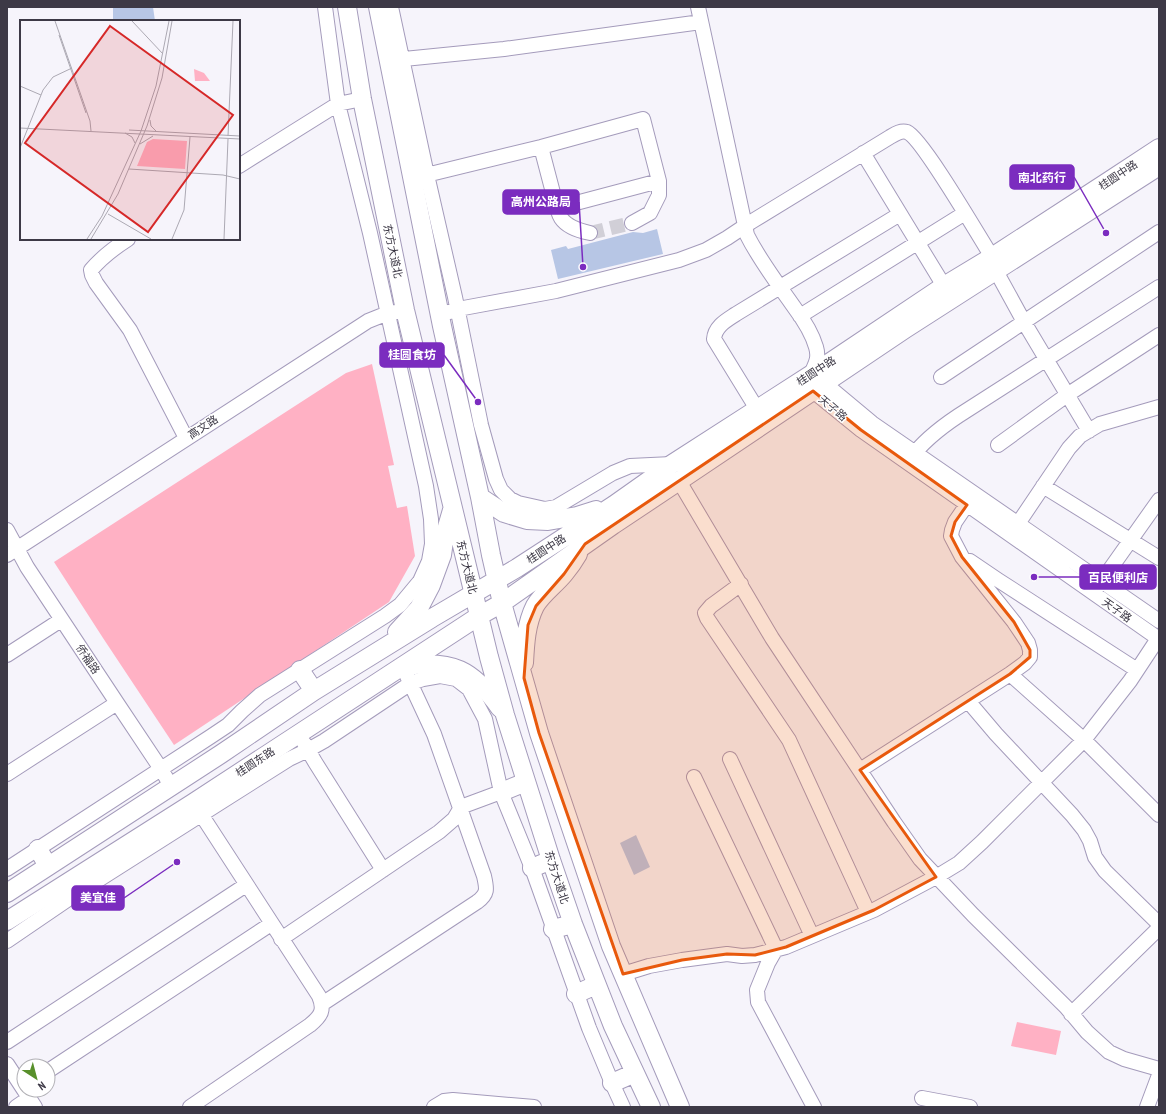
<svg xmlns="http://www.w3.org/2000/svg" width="1166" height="1114" font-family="'PT Sans Narrow','Noto Sans SC',sans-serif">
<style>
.green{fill:#ffb1c4}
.building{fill:#b7c6e5}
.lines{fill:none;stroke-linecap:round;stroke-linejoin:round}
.minor-tunnel{stroke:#d1cfd7;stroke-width:14;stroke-dasharray:14 7;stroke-linecap:butt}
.minor-casing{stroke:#a49bbb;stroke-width:16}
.major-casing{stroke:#a49bbb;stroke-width:20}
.minor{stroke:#fff;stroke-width:14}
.major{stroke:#fff;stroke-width:18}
.marked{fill:#e8590c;fill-opacity:0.2;stroke:#e8590c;stroke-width:3;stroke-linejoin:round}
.labels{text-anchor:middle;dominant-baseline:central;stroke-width:3;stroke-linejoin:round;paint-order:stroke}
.street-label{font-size:11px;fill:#3d3946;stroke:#fff}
.inset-road{fill:none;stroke:#aca9b3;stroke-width:1}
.view{fill:#d62828;fill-opacity:0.15;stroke:#d62828;stroke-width:2}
.inset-edge{fill:none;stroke:#3d3946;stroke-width:2}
.leader{fill:none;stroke:#7b2cbf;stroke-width:1.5}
.callout-dot{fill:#7b2cbf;stroke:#fff;stroke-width:1.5}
.callout{fill:#7b2cbf;stroke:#7b2cbf;stroke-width:1.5}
.callout-label{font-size:12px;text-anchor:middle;font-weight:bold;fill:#fff}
</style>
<rect width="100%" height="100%" fill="#f6f4fb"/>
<!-- green -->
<path class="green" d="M372 364 394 465 388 466 397 508 407 506 415 556 389 602 174 745 103 638 54 562 346 373Z
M1017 1022 1061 1031 1056 1055 1011 1046Z"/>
<!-- building -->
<path class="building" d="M113 7H153L155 21H113Z
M657 229 663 254 558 279 551 250 566 246 568 249 633 232 643 233Z
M636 835 650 867 634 875 620 843Z"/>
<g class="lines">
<!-- minor-tunnel -->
<path class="minor-tunnel" d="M590 233 632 223"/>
<defs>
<path id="minor" d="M391 7 427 175 455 297 481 425 496 479 501 490 510 499 518 503 545 509 556 507 613 473 630 466 672 464
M698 7 747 235C760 261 778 284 794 307 803 319 812 333 816 347 822 367 804 370 813 391L861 430 1159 639
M394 60 504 49 701 22
M863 153 944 286
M239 166 338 104 362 99
M418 177 541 147 643 119 659 181 557 208 541 147
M557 208C558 211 559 215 561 218 567 227 580 231 590 233
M632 223 650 213 659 195V181
M128 239C114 248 102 257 91 270L92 275 96 283 130 330 186 438
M996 271 1024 322 1089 431
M449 312 458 309 556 291 679 260 706 250 727 238 751 222 890 137C895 134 901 130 907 132 922 138 980 238 992 257
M800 316 965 213
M941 377 1159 232
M818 378 872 423 1159 621
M757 409 714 339C715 326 727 320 736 314L900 214
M998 445 1067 395 1159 335
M910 459C923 441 940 428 958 416L1159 287
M679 481 772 638 894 822 920 859 973 915 1066 1007 1087 1032 1109 1052 1124 1059 1159 1069
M1043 486 1159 558
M7 530 27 567 117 703 161 769 171 786
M1013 531 1069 448 1080 436 1100 424 1159 407
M7 555 368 321 388 313 397 312
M970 561 998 580 1137 670
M741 584 711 606 705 613 707 618 789 740 868 912
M1096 589 1159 500
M7 655 61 620
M1010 674 1084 740 1159 815
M968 701 996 734 1072 815 1084 830 1090 841 1095 857 1105 871 1159 924
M304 743 315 762 383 870
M730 759 812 936
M860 770 1010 674 1025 663 1030 657V650L1028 643 1014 622 962 557 951 536 952 530 955 522 972 497
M7 774 117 703
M694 777 776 949 768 963 757 990 758 1002 814 1107
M7 869 210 737 228 725 242 711 260 695 385 616 400 605 420 581 429 561 432 544 431 519 426 486 370 233 338 104 325 7
M281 939 439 832 454 819 460 809 466 805 501 792
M7 941 70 898 221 802 289 759 308 750 324 741 411 683 423 679 440 676 456 679 469 689 485 719 501 792 532 868 589 1028 612 1083 623 1107
M623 974 649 966 682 960 727 954 742 956 755 955 786 947 874 910 936 877 959 863 982 842 1084 740 1130 681 1159 637
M322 1004 477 902C488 894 487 889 484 876L434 734 407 676
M1071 1014 1159 928
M7 1042 246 885
M7 1064 24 1090
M48 1071 271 924
M24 1090 35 1107
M922 1098 970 1107
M16 1107 29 1098
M190 1107 310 1025C321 1016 325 1010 319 996L197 808
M434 1107 444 1101 453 1100 534 1107
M1147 1107 1159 1075"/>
<path id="major" d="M347 7 362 99 405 310 489 657 505 715 551 860 573 924 613 1026 651 1107
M378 7 442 326 480 497 491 555 502 603 539 733 611 946 680 1107
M480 497 504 513 527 520 548 521 577 516 596 510
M397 632 419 608 431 585 442 555 445 534 452 510
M524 663C525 644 526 624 535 606 542 594 555 585 564 574 569 568 574 561 578 554
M405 666C452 659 473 670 500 708
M300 670 314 691
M501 792 526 782
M38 849 48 866
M532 868 551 860
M7 893 221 754 314 691 432 618 517 568 614 505 672 464 832 361 944 286 992 257 1112 179 1159 148
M7 921 193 803 479 616 502 603 613 525 679 481 905 329 1159 166
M553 929 573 924
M576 994 596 985
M612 1083 635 1073"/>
</defs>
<!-- minor casing -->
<use href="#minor" class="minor-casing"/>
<!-- major casing -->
<use href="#major" class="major-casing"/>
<!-- minor -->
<use href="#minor" class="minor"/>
<!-- major -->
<use href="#major" class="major"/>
</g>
<!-- marked area -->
<path class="marked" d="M813 391 861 430 967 505 955 522 951 536 962 557 1014 622 1030 650V657L1010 674 860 770 936 877 874 910 786 947 755 955 727 954 682 960 623 974 539 733 524 678 528 625 536 606 564 574 585 544Z"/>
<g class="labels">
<!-- street labels -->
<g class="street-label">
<text transform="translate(1118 175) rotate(-34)">桂圆中路</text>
<text transform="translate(393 251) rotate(78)">东方大道北</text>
<text transform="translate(816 371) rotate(-33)">桂圆中路</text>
<text transform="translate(833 408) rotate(40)">天子路</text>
<text transform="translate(203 427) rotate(-33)">高文路</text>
<text transform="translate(546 549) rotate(-33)">桂圆中路</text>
<text transform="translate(467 567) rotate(76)">东方大道北</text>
<text transform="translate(1117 610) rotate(35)">天子路</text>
<text transform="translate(88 659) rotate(56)">侨福路</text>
<text transform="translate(255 762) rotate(-33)">桂圆东路</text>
<text transform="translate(557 877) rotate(72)">东方大道北</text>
</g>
</g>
<!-- overview -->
<g transform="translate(20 20)">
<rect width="220" height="220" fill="#f6f4fb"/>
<path d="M174 49 184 53 190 61H175ZM133 119 167 121 165 149 117 146 127 122Z" fill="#ffb1c4"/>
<path class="inset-road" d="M35 1 70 101 71 111M112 1 143 34M39 15 66 93M0 66 21 75M130 100 131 106 136 111M0 108 220 119M109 110 220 116M105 113 112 117 115 123M208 116 213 1M120 124 133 116M0 128 23 70 33 57 52 48M109 149 203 155 220 159M88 194 131 219M67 219 82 196 121 111 136 66 149 1M71 219 98 174 127 106 142 58 152 1M152 219 164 190 170 117M204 219 208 119"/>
<path class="view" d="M90 6 213 95 128 212 5 123Z"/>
<rect width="220" height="220" class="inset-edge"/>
</g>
<!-- callouts -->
<path class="leader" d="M1106 233L1074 177M583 267L579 202M478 402L444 355M1034 577L1080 577M177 862L124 898"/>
<g class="callout-dot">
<circle cx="1106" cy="233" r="4"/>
<circle cx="583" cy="267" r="4"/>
<circle cx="478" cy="402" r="4"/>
<circle cx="1034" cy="577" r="4"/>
<circle cx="177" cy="862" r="4"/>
</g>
<g class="callout">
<rect x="1010" y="165" width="64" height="24" rx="4"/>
<rect x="503" y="190" width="76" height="24" rx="4"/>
<rect x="380" y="343" width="64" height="24" rx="4"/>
<rect x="1080" y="565" width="76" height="24" rx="4"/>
<rect x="72" y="886" width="52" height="24" rx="4"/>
</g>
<g class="callout-label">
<text x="1042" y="182">南北药行</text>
<text x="541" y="206">高州公路局</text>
<text x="412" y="359">桂圆食坊</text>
<text x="1118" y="582">百民便利店</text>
<text x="98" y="902">美宜佳</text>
</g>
<!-- border -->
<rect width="1166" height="1114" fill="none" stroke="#3d3946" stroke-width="16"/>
<!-- north arrow -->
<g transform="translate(36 1078) rotate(144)"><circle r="19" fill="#ffffff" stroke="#b1b0b5"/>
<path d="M0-3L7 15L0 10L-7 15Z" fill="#58902b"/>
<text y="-6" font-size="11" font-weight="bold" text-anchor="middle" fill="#3d3946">N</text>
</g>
</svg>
